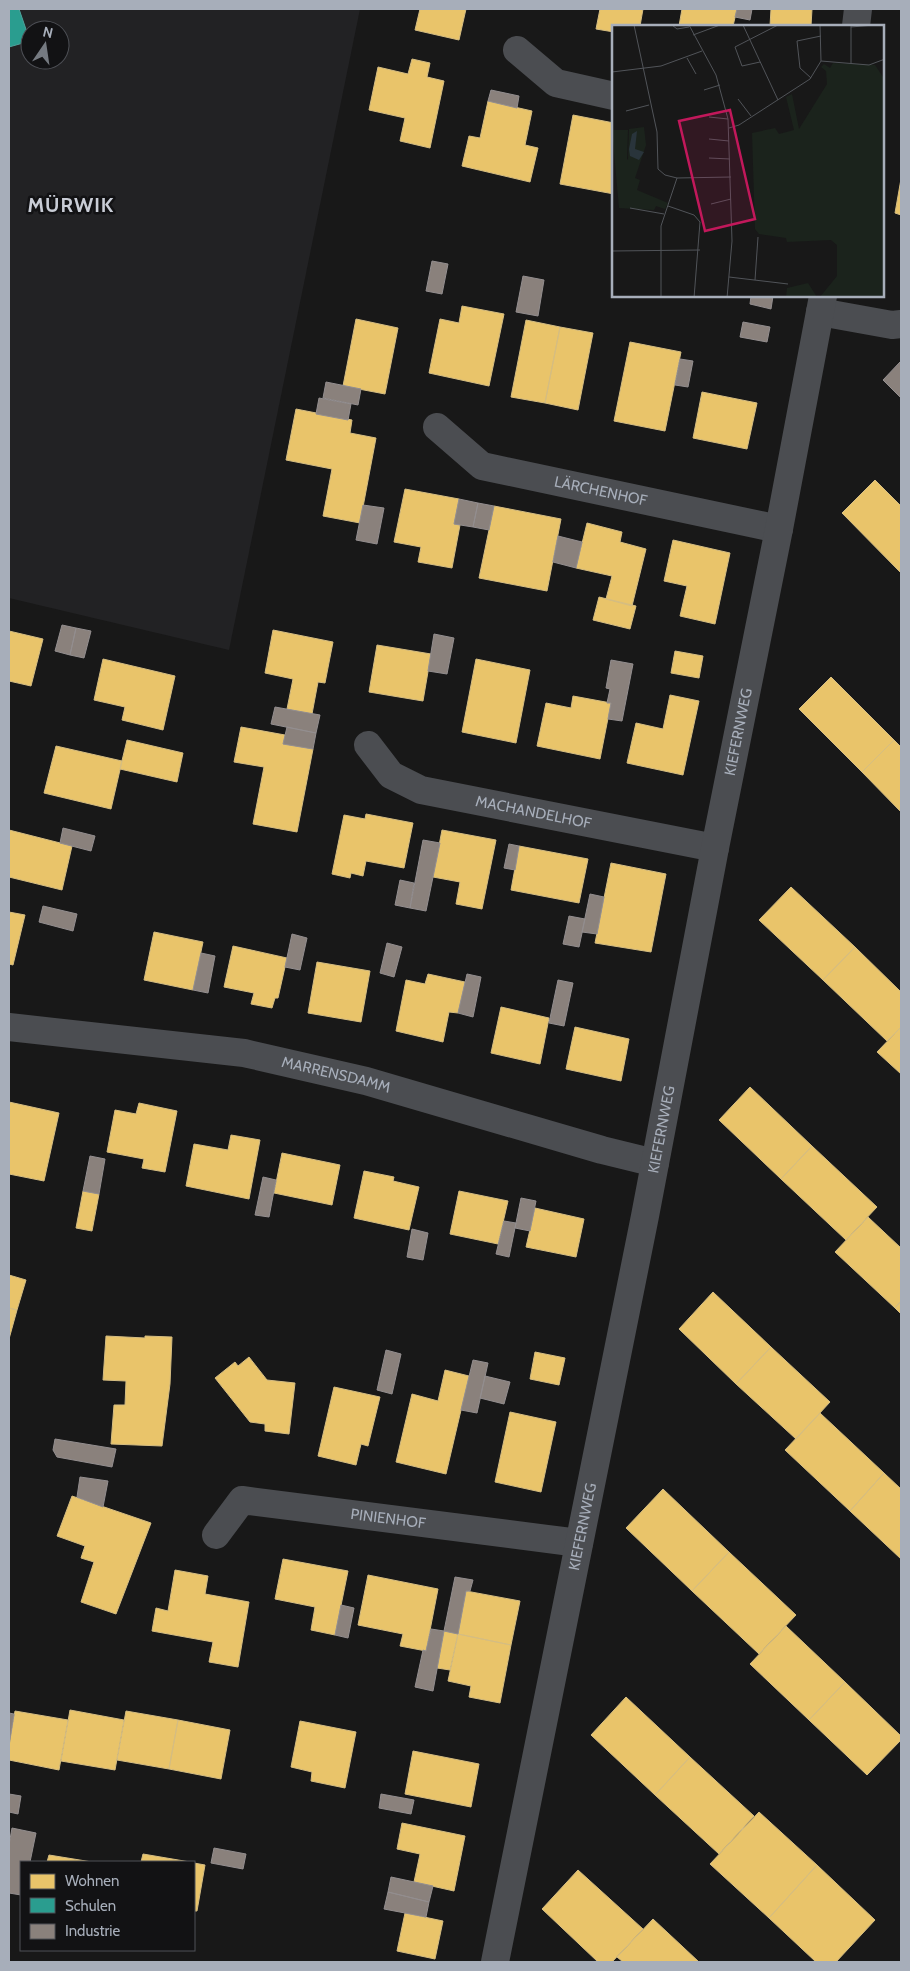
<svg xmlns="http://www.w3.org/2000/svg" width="910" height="1971" font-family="Cabin,sans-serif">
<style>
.built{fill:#222224;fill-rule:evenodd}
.homes{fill:#e9c46a;stroke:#d5bd82}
.schools{fill:#2a9d8f;stroke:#50a29c}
.industry{fill:#8a817c;stroke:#938e8f}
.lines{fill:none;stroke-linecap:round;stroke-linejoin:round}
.street{stroke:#4b4d51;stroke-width:28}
.labels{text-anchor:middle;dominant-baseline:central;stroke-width:5;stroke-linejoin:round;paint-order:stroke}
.street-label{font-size:15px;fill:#a7aeba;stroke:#121214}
.district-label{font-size:20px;font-weight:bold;letter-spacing:1px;fill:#c9cdd6;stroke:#121214}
.inset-road{fill:none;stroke:#515459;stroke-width:1}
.view{fill:#c2185b;fill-opacity:0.15;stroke:#c2185b;stroke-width:2.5}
.inset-edge{fill:none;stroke:#a7aeba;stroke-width:2.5}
</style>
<rect width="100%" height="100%" fill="#181818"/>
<!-- built -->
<path class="built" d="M9 9H360L229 650 9 598ZM30 30H60V60H30Z"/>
<!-- homes -->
<path class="homes" d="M420 9H466L459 40 415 30Z
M600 9H643L640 26H614V32L596 29Z
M682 9H737L733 26H679Z
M771 9H812L811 26H770Z
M412 59 430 63 427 77 444 81 430 148 400 141 405 118 369 110 378 67 408 74Z
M488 101 532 111 525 145 538 148 530 182 462 166 469 136 480 138Z
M573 115 614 123V194L560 184Z
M901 179V215L895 213Z
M462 306 504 314 489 386 429 373 440 319 459 323Z
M356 319 398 328 385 394 343 386Z
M526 320 560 327 545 403 511 397Z
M560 327 593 333 578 410 545 403Z
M630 342 681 352 665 431 614 421Z
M702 392 757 403 747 449 693 438Z
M296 409 352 420 350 433 376 438 360 523 323 516 332 469 286 460Z
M875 480 901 506V573L842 513Z
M405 489 459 499 454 524 460 525 452 568 418 562 421 547 394 542Z
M494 506 561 519 547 591 479 578Z
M587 523 622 532 620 542 646 549 632 606 606 599 612 576 576 568Z
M673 540 730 553 715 624 680 616 687 586 664 581Z
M599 597 636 606 630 629 593 620Z
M273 630 333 642 325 683 318 682 312 714 287 709 293 679 265 673Z
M9 631 43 639 31 686 9 681Z
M377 645 431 654 423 701 369 692Z
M675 651 703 656 699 678 671 673Z
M103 659 175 676 163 730 122 720 125 707 94 700Z
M476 659 530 670 516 743 462 732Z
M831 677 894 740 862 772 799 709Z
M670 695 699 701 683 775 627 763 636 723 663 729Z
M573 696 611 703 600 759 537 746 546 703 571 708Z
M241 727 285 735 283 744 313 749 297 832 253 824 264 767 234 762Z
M127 740 183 753 177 782 120 769Z
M894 740 901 747V812L862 772Z
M56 746 122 761 111 809 44 793Z
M366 814 413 823 404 868 366 861 363 876 351 873 350 878 332 874 344 815 365 819Z
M9 830 72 846 62 890 9 877Z
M442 830 496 840 482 909 456 904 460 882 433 877Z
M519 846 588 859 579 903 511 890Z
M611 863 666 874 651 952 595 943Z
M791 887 855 947 823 980 759 920Z
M9 912 25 915 13 965 9 964Z
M154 932 203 942 193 990 144 980Z
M233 946 287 958 278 998H275L272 1008 251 1004 254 993 224 987Z
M855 947 901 992V1027L887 1041 823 980Z
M317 962 370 971 361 1022 308 1013Z
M428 974 465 982 458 1013 449 1012 443 1042 396 1031 406 980 425 984Z
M501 1007 549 1018 540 1064 491 1053Z
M575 1027 629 1039 621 1081 566 1069Z
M901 1027V1074L877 1052Z
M750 1087 812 1146 781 1179 719 1120Z
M9 1102 59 1113 44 1181 9 1174Z
M139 1103 177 1111 165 1172 142 1168 144 1159 107 1152 115 1110 136 1114Z
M231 1135 260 1140 249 1199 186 1186 194 1144 228 1150Z
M812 1146 877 1207 846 1240 781 1179Z
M282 1153 340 1165 332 1205 274 1193Z
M364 1171 394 1177 393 1181 419 1187 409 1230 354 1218Z
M83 1191 99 1194 92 1231 76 1228Z
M459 1191 508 1201 498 1244 450 1234Z
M535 1208 584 1219 576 1257 526 1247Z
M868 1217 901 1248V1301L895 1308 835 1252Z
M9 1275 26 1280 17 1310 9 1308Z
M713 1292 771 1347 736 1384 679 1329Z
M901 1301V1314L895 1308Z
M9 1308 17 1310 9 1339Z
M106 1336 145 1338V1336L172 1337 170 1384 162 1446 111 1444 114 1405H125L126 1381 103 1380Z
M771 1347 830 1402 796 1439 736 1384Z
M535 1352 565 1358 559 1385 530 1379Z
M249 1357 267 1380 295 1383 289 1434 265 1431V1424L250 1422 215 1378 235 1362 238 1366Z
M445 1370 469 1376 446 1474 396 1462 412 1394 438 1401Z
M334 1387 380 1397 368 1446 361 1444 356 1465 318 1456Z
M510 1412 556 1422 541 1492 495 1482Z
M820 1413 884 1473 850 1511 785 1450Z
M884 1473 901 1489V1559L850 1511Z
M663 1489 729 1552 692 1591 626 1528Z
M72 1496 151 1523 116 1614 81 1602 94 1562 81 1558 85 1546 57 1536Z
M729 1552 796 1615 759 1654 692 1591Z
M283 1559 348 1571 335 1635 311 1630 315 1607 275 1599Z
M175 1570 208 1576 205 1594 249 1602 238 1667 209 1662 213 1642 152 1631 156 1608 168 1611Z
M368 1575 438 1589 426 1651 400 1646 403 1634 358 1625Z
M466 1591 520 1601 511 1645 458 1634Z
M786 1626 845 1682 809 1720 750 1664Z
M444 1631 458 1634 450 1670 437 1668Z
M458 1634 511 1645 500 1703 469 1697 471 1686 448 1681Z
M845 1682 901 1736V1740L867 1775 809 1720Z
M626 1697 690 1757 655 1795 591 1735Z
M70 1710 124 1720 115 1770 61 1761Z
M15 1711 68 1720 59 1770 9 1760V1746Z
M126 1711 178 1720 169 1769 117 1760Z
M178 1720 230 1730 221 1779 169 1769Z
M300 1721 356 1732 345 1788 311 1781 312 1772 291 1767Z
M413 1751 479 1764 471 1807 405 1794Z
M690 1757 754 1816 719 1854 655 1795Z
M759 1812 817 1865 769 1918 710 1864Z
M402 1823 465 1836 454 1891 414 1882 420 1854 397 1849Z
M143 1854 190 1862H141Z
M49 1855 92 1862H47Z
M194 1863 205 1865 197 1911H194Z
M817 1865 875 1920 836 1962H816L769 1918Z
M578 1870 643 1929 612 1962H598L542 1909Z
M405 1913 443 1921 435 1959 397 1951Z
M653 1919 683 1947 699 1962H623L617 1957Z"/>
<!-- schools -->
<path class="schools" d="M9 9H19L30 41 9 47Z"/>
<!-- industry -->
<path class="industry" d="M737 9H752L750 20 735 17Z
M491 90 519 96 517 108 488 101Z
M432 261 448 264 442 294 426 291Z
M523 276 544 280 538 316 516 312Z
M751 296H773L771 309 750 304Z
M743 322 770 327 767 342 740 337Z
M680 359 693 361 688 387 675 385Z
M900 362H901V398L883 380Z
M326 382 361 389 358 405 323 398Z
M319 398 351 404 348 420 316 414Z
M459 499 478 503 473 527 454 524Z
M478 503 494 506 489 530 473 527Z
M363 505 384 508 377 544 356 540Z
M558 536 582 542 576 568 553 562Z
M62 625 76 628 70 655 55 651Z
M76 628 91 631 84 658 70 655Z
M434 634 454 638 447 674 428 671Z
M611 660 633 664 622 721 608 719 611 703H607L610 689 606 688Z
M275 707 320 715 316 733 271 724Z
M287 727 316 733 313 749 283 744Z
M63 828 95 836 91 851 60 843Z
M423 840 440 843 426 911 410 908Z
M509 844 519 846 515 870 504 868Z
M400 880 414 883 410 908 395 905Z
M590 894 604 897 597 934 582 932Z
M43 906 77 914 73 931 39 922Z
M569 916 585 919 579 947 563 944Z
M292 934 307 938 300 970 285 967Z
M387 943 402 947 394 977 380 973Z
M201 953 215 956 208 993 193 990Z
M467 974 481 977 473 1017 458 1013Z
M558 980 573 983 564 1026 549 1023Z
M90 1156 105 1159 99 1194 83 1191Z
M263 1177 276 1180 269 1217 255 1215Z
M521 1198 536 1201 530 1231 515 1228Z
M504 1221 516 1223 509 1257 496 1254Z
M412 1229 428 1233 423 1260 407 1257Z
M386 1350 401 1354 392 1394 377 1390Z
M473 1360 488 1363 477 1413 461 1410Z
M485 1376 510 1382 504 1404 480 1398Z
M55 1439 116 1449 112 1467 57 1457 53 1450Z
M80 1477 108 1481 103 1507 77 1497Z
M455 1577 473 1580 470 1591H466L458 1634 444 1631Z
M341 1605 354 1608 348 1638 335 1635Z
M431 1629 444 1631 433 1691 415 1687 423 1650 426 1651Z
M9 1713 14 1714 9 1746Z
M9 1794 21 1796 18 1814 9 1812Z
M381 1794 414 1800 411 1814 379 1808Z
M12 1828 36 1833 30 1862H21V1895L9 1893V1845Z
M214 1848 246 1854 243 1869 211 1863Z
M391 1877 433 1886 429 1902 388 1892Z
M388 1892 429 1902 426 1917 384 1909Z"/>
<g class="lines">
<!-- street -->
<g class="street">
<path d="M856 26 858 9"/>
<path d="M517 50 556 83 614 96"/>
<path d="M820 312 892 325 901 324"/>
<path id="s1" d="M437 427 482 466 779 529"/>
<path id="s2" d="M368 745 391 775 421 790 715 848"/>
<path id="s3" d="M9 1027 244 1053 366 1081 602 1150 655 1163"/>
<path id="s4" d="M216 1535 242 1500 579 1543"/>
<path id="s5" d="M495 1962 645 1216 715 848 779 529 823 296"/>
</g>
</g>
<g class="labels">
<!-- street labels -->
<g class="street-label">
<text stroke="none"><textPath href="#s1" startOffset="181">LÄRCHENHOF</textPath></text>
<text stroke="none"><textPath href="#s5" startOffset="1254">KIEFERNWEG</textPath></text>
<text stroke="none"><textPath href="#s2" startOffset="186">MACHANDELHOF</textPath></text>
<text stroke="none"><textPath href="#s3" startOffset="331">MARRENSDAMM</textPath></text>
<text stroke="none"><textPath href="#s5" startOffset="849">KIEFERNWEG</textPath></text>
<text stroke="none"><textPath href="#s4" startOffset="191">PINIENHOF</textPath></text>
<text stroke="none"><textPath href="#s5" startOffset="444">KIEFERNWEG</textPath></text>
</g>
<!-- district labels -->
<g class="district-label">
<text x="71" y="205">MÜRWIK</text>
</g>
</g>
<!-- overview -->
<g transform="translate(612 25)">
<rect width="272" height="272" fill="#181818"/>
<path d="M221 38 263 40 273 55 272 272H208L225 251V220L219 215 175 217 174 213 147 209 143 204 140 108 163 103 167 109 182 105 174 72 180 69 187 104 215 59 214 46 209 42 212 39 218 43ZM32 102 34 120 23 153 28 155 25 165 56 178 53 184 44 181 42 185 7 183 0 105H16L15 134 16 135 17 104ZM196 258 205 272H174L175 263Z" fill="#1b231c"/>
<path d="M25 106 23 124 32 127 27 135 18 131 17 124 20 109Z" fill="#29343b"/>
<path class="inset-road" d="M22 0 45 107 46 144 53 150 65 153 119 152M60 0 65 4 77 2M77 0 104 50 116 94 120 216 115 273M131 0 166 75M239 0V38M239 2 262 0M81 10 108 0M75 33 84 49M209 36 257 40 273 34M148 37 130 41 123 22 166 0M0 47 49 41 90 26M199 53 188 43 185 16 209 11M92 65 108 60M126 74 139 91M14 86 37 80M97 92 116 94M117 103 127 100 198 54 209 36 208 0M97 114 117 116M97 133 118 134M99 179 119 174M56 181 82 190 88 197 82 273M18 183 52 189M0 226 88 225M117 252 176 259M143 255 146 212M49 273V201L65 153"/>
<path class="view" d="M118 85 143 194 93 206 67 96Z"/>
<rect width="272" height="272" class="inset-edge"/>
</g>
<!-- border -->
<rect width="910" height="1971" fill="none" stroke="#a7aeba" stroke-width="20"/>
<!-- legend -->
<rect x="20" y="1861" width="175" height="90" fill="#121214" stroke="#4e5056"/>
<rect x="30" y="1874" width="25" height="15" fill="#e9c46a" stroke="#4e5056"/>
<text x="65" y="1886" font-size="15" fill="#a7aeba">Wohnen</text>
<rect x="30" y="1898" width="25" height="15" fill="#2a9d8f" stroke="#4e5056"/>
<text x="65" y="1911" font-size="15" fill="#a7aeba">Schulen</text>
<rect x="30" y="1924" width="25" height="15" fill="#8a817c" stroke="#4e5056"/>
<text x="65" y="1936" font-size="15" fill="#a7aeba">Industrie</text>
<!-- north arrow -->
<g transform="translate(45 45) rotate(13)"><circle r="24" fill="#121214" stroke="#4e5056"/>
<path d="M0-4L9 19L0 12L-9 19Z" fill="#757a81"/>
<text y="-8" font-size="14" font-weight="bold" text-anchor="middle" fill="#a7aeba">N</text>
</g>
</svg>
